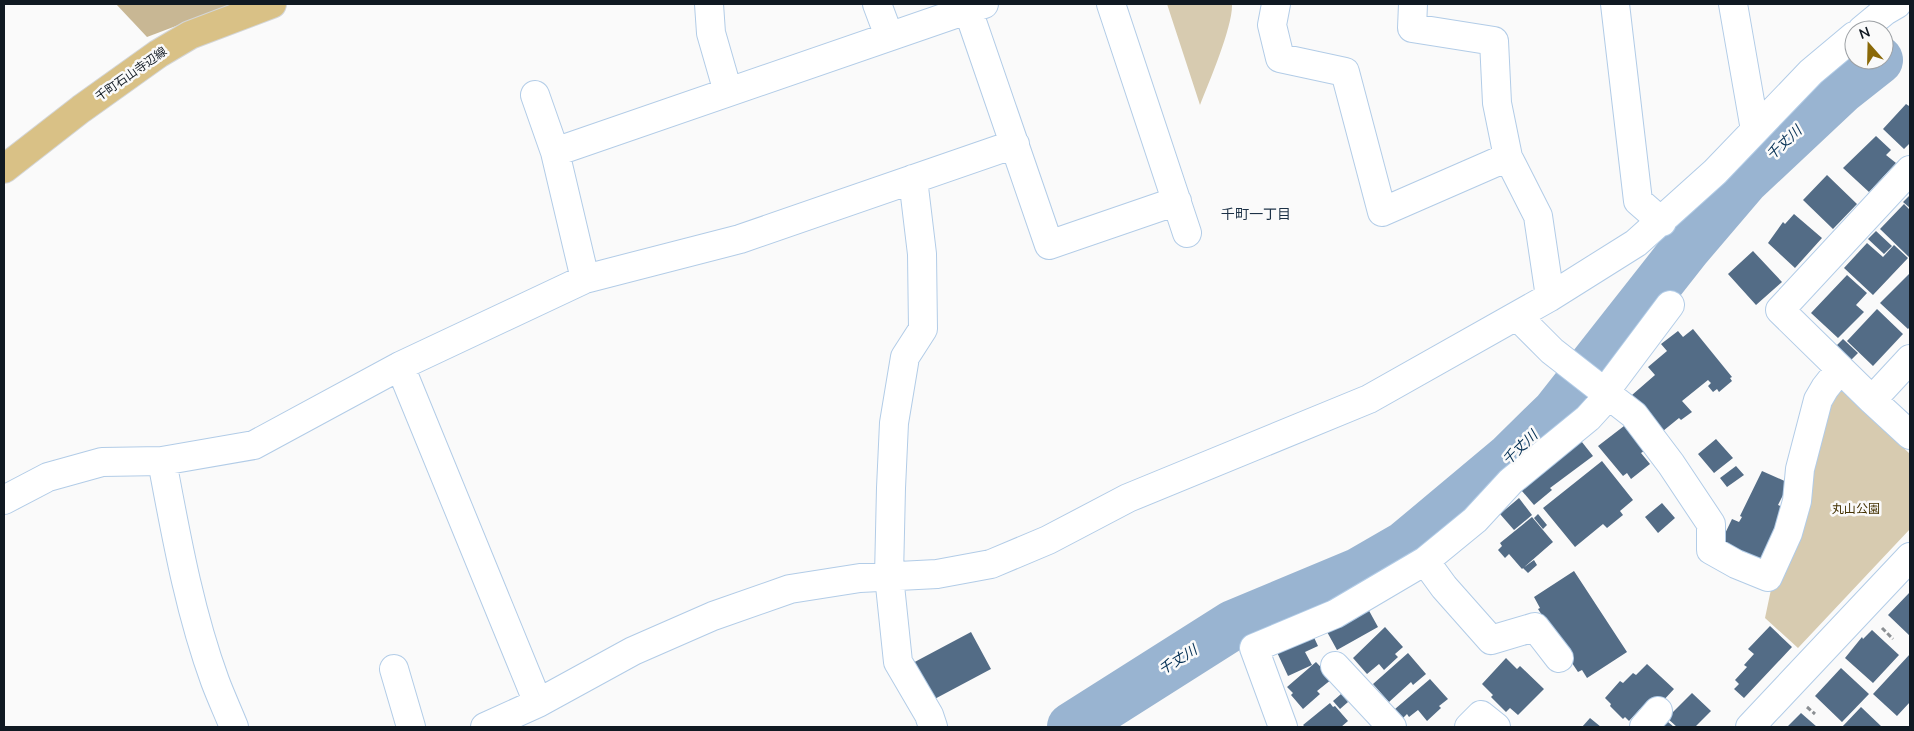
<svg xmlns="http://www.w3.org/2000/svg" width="1914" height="731" font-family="'Nunito Sans','Noto Sans JP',sans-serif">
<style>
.green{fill:#d7cbb0}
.forest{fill:#c8b794}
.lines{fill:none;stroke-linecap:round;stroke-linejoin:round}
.river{stroke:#99b4d1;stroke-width:50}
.building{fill:#536c86}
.minor-casing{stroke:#b2cce7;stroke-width:30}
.major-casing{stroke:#d4d6d7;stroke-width:30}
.path{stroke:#8b8f93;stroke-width:3;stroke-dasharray:5 2.5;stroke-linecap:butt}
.minor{stroke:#fff;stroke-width:28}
.major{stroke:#d9c186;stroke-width:28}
.labels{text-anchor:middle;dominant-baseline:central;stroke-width:5;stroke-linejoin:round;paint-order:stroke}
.street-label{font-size:12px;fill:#101922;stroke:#fafafa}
.park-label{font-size:12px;fill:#433101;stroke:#fafafa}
.water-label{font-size:14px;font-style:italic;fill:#022e53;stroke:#fafafa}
.neighbourhood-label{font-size:14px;fill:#1c3146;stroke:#fafafa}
</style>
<rect width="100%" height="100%" fill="#fafafa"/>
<!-- green -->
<path class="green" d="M1167 4H1232C1233 26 1209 82 1200 105Z
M1834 381 1910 454V529L1798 648 1765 618 1773 580Z"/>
<!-- forest -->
<path class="forest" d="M116 4H234L147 37Z"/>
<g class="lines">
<!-- river -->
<path class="river" d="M1072 727 1233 625 1360 572 1405 546 1509 459 1557 412 1686 248 1744 180 1840 90 1878 60"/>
</g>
<!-- building -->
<path class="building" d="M1906 104 1909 106 1910 104V143L1904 149 1883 129Z
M1876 136 1891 150 1886 155 1896 163 1869 192 1843 168Z
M1827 175 1857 204 1833 229 1803 200Z
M1910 195V208L1903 202Z
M1904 204 1910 210V258L1880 229Z
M1794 214 1822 238 1795 268 1768 243 1783 222 1785 224Z
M1876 231 1892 246 1884 254 1868 239Z
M1867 243 1883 257 1894 245 1908 258 1873 295 1844 268Z
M1753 251 1782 282 1756 305 1728 274Z
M1910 273V327L1908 329 1880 303Z
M1847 275 1867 293 1856 305 1864 312 1838 338 1811 313Z
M1877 309 1903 334 1873 366 1847 341Z
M1693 329 1732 377 1730 378 1732 381 1719 392 1717 389 1713 392 1708 386 1711 383 1708 380 1682 401 1692 412 1681 420 1679 418 1663 431 1632 395 1655 375 1648 367 1667 351 1661 344 1678 331 1683 337Z
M1843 339 1858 353 1851 360 1836 346Z
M1624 426 1644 451 1641 453 1650 464 1631 479 1627 473 1623 476 1598 446Z
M1578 437 1593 456 1550 488 1552 490 1534 505 1516 484Z
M1716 439 1733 458 1714 473 1698 454Z
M1602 461 1633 500 1620 511 1623 515 1607 528 1603 524 1575 547 1543 508Z
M1736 466 1744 475 1727 487 1720 478Z
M1762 471 1789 483 1778 505 1785 508 1758 564 1719 546 1732 519 1739 522 1742 517 1740 516Z
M1519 498 1532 515 1514 530 1500 514Z
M1662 503 1675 518 1658 533 1645 517Z
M1538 514 1547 525 1543 529 1534 518Z
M1532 517 1553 542 1522 569 1509 554 1505 558 1498 550 1502 546 1500 543Z
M1534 560 1537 565 1528 573 1523 568Z
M1574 571 1627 652 1587 678 1582 670 1578 672 1562 648 1566 645 1556 631 1553 632 1538 609 1540 608 1534 597Z
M1910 592V636L1888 615Z
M1367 607 1378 627 1337 650 1326 630Z
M1770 626 1792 647 1744 698 1734 689 1739 684 1735 680 1747 667 1744 665 1754 654 1748 649Z
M1385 627 1403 647 1395 654 1398 657 1384 670 1379 664 1367 674 1353 658Z
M1872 630 1899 655 1873 683 1845 658 1862 637 1863 639Z
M1311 631 1318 646 1305 652 1312 665 1288 676 1275 648Z
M971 632 991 669 929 702 909 665Z
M1408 653 1426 674 1413 685 1411 682 1389 702 1373 684Z
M1910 654V702L1897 716 1873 694Z
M1506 658 1517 669 1520 666 1544 689 1518 715 1510 708 1506 712 1491 697 1493 695 1482 684Z
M1316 662 1332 679 1317 691 1320 694 1303 709 1291 695 1293 693 1287 687Z
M1647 664 1674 689 1661 703 1643 713 1640 709 1629 721 1625 717 1623 719 1610 706 1611 704 1605 698 1620 681 1623 683 1633 673 1636 675Z
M1841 668 1869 694 1842 722 1815 696Z
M1430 679 1448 699 1439 706 1441 708 1427 721 1418 710 1409 717 1407 714 1403 718 1395 709Z
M1692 693 1711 711 1695 727H1677L1667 718Z
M1341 694 1348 702 1340 709 1333 701Z
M1330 703 1333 707 1335 706 1348 721 1341 727H1305L1303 725Z
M1861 707 1882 727H1842Z
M1801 713 1817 727H1787Z
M1662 717 1674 727H1652Z
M1590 718 1601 727H1582Z"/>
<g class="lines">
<defs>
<path id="minor" d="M709 4 711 33 728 92
M877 4 889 36
M966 4 1049 245 1177 201
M1111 4 1187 233
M1276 4 1272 25 1280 58 1345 72 1382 212 1508 157
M1413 4 1412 28 1494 41 1497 103 1508 157 1538 216 1550 297
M1615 4 1638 201 1662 222
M1733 4 1755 130
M1862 30 1885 11 1897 4
M535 95 555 152 585 279
M555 152 984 4
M1910 170 1780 310 1872 400 1910 435
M913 179 922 254 923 329 905 357 894 423 891 488 889 576 898 662 929 715 933 727
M1517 316 1552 351 1634 415 1671 464 1711 524V550L1736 564 1768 577 1788 533 1797 501 1800 469 1818 400 1825 388 1840 369
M400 366 538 703
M1872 400 1910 359
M162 461C176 535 189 610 215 681 221 697 228 712 234 727
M4 500 48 477 102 462 162 461 254 445 400 366 585 279 740 239 1015 144
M1425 561 1444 587 1491 640 1535 627 1559 658
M1335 666 1392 727
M394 669 411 727
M485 727 538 703 633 651 713 616 790 589 860 578 937 574 991 564 1048 540 1128 498 1369 399 1550 297 1636 243 1715 172 1811 72 1854 36
M1283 727 1254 648 1335 614 1425 561 1475 520 1511 481 1588 418 1608 396 1610 385 1670 305
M1469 727 1481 715 1496 727
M1644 727 1658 711
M1750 727 1910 557"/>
<path id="major" d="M4 169 81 109 158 54 190 35 272 4"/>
</defs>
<!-- minor casing -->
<use href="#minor" class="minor-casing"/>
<!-- major casing -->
<use href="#major" class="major-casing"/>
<!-- path -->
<path class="path" d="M1882 628 1893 639
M1807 707 1815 714"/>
<!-- minor -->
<use href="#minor" class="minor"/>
<!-- major -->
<use href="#major" class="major"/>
</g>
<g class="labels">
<!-- street labels -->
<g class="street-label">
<text transform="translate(131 74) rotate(-35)">千町石山寺辺線</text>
</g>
<!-- park labels -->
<g class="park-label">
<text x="1856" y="509">丸山公園</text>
</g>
<!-- water labels -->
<g class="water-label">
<text transform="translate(1784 143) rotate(-43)">千丈川</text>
<text transform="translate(1520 448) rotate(-44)">千丈川</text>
<text transform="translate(1178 660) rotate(-32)">千丈川</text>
</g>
<!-- neighbourhood labels -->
<g class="neighbourhood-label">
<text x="1256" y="214">千町一丁目</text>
</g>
</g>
<!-- border -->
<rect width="1914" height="731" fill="none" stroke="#101922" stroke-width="10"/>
<!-- north arrow -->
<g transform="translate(1869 45) rotate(340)"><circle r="24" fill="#fafafa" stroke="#9ca0a4"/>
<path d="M0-4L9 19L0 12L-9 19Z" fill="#8a6908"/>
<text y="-8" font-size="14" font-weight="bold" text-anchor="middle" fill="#101922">N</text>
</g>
</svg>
